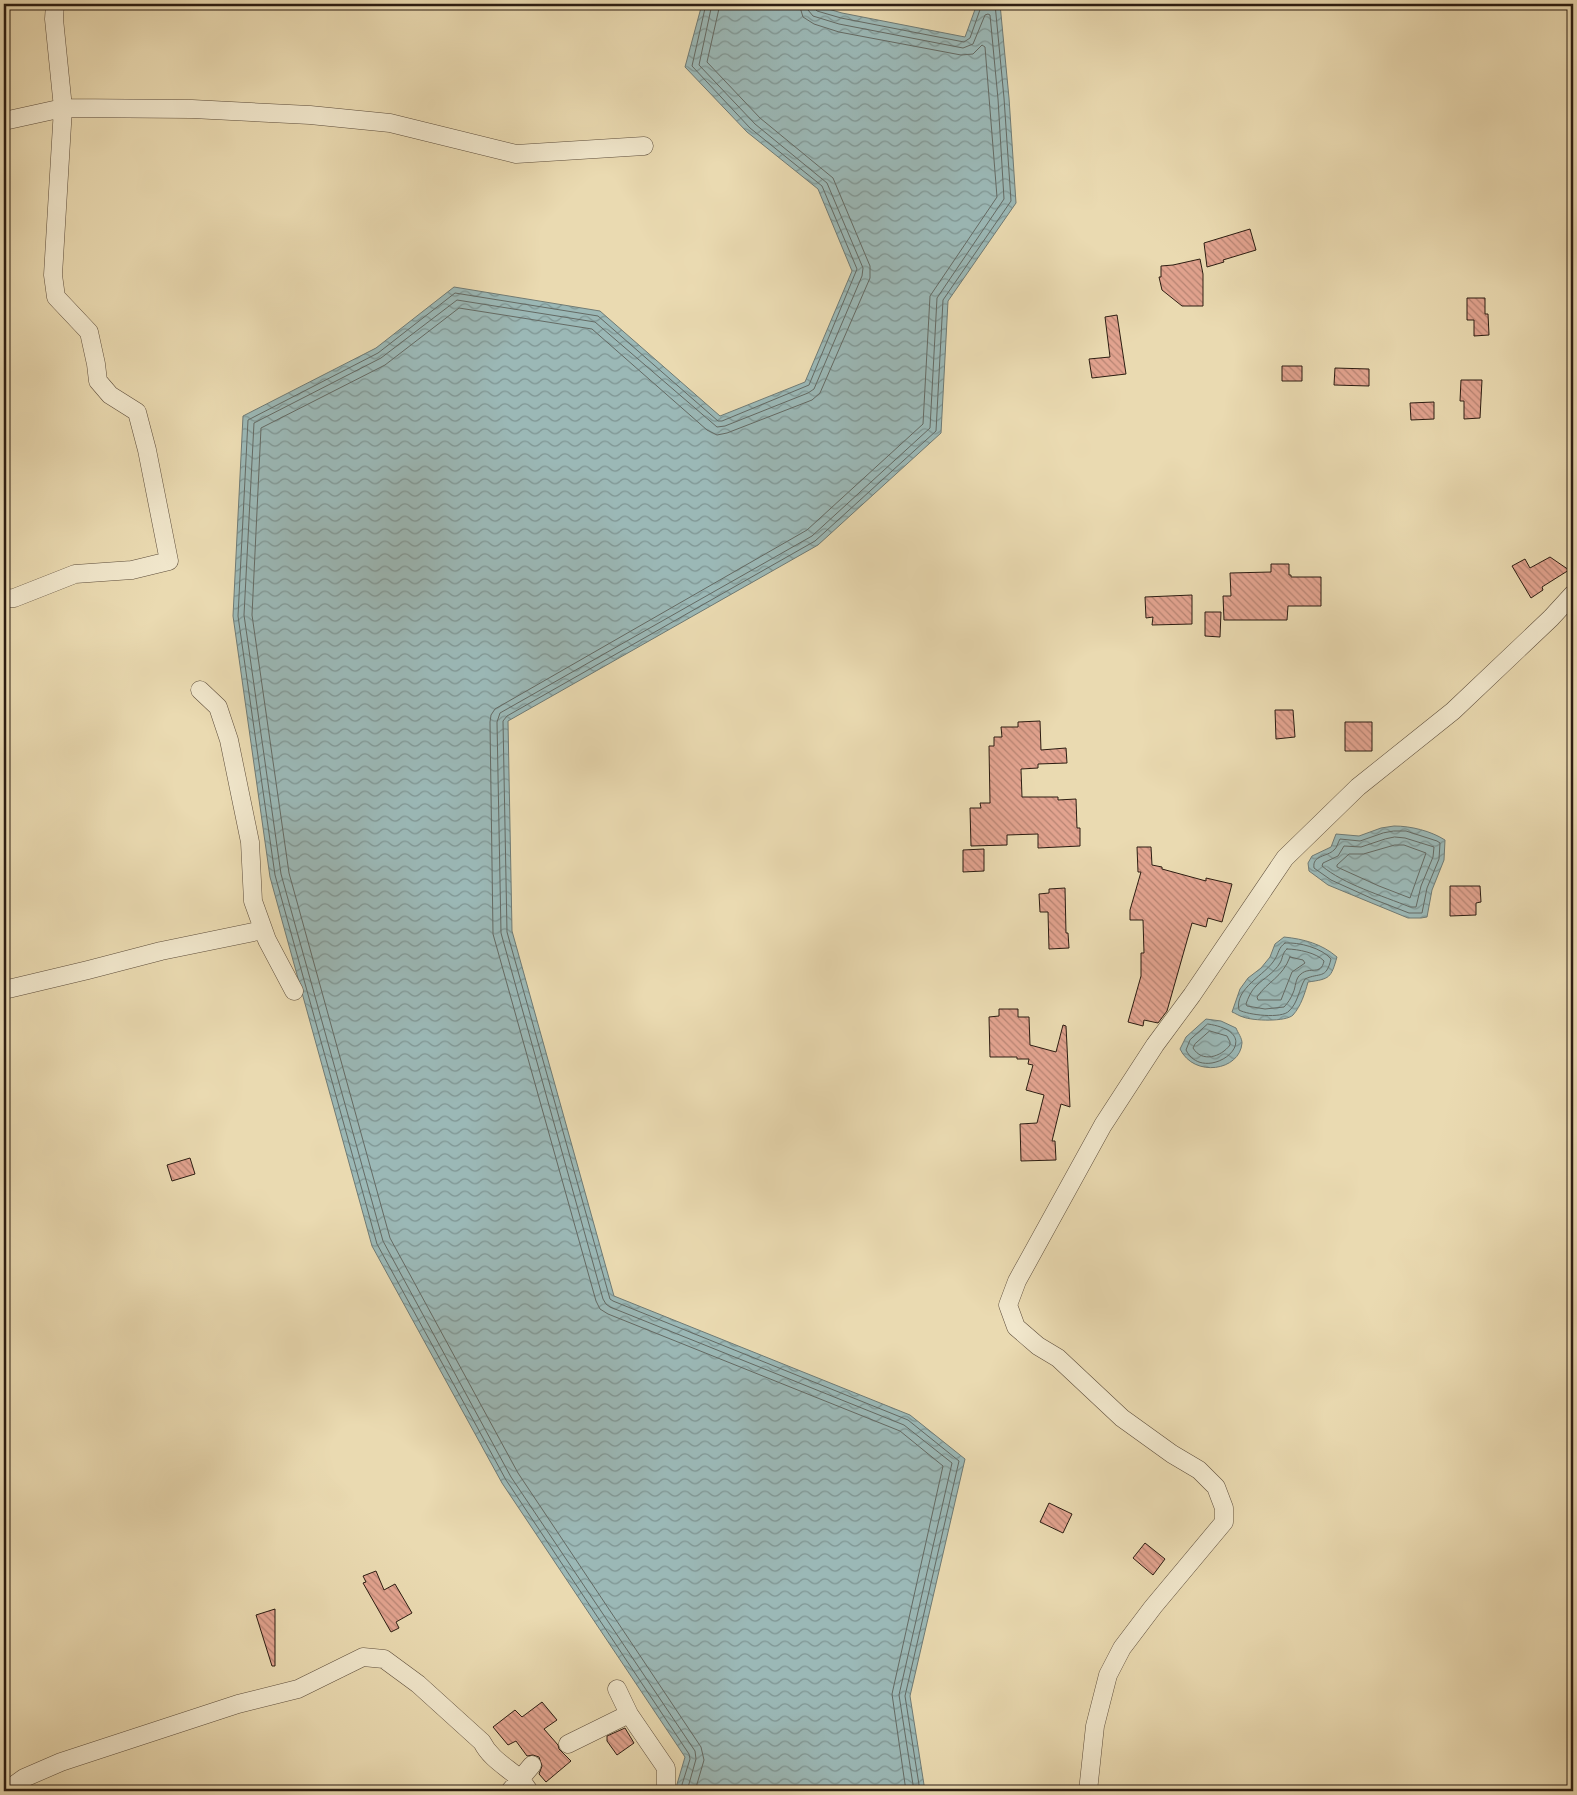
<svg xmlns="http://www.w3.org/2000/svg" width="1577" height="1795" font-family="Cardo,serif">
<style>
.water{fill:url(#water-waves);stroke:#6f7a74}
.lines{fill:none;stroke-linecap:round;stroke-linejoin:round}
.shore{stroke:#646a64;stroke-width:1}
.building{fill:url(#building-back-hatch);stroke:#2c1d12}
.street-casing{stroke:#5c4c3a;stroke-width:19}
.street{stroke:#f1e7cc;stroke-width:18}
</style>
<defs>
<pattern id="water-waves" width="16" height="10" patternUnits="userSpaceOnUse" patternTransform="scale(1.25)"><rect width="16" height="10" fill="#9bb8b6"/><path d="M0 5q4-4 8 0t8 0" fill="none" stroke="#7f9593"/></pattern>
<pattern id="building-back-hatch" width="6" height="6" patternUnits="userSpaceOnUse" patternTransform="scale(1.25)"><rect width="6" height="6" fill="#e2a38f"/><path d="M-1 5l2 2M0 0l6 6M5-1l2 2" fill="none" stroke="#b78473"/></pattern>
</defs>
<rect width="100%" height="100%" fill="#eadab1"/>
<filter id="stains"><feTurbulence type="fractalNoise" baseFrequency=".004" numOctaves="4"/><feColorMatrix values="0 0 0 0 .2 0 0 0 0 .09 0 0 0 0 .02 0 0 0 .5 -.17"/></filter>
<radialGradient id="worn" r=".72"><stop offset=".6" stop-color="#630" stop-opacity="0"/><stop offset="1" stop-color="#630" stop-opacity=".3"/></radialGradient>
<!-- water -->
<path class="water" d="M702 4H811L842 13 965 37 977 4H1000L1009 98 1016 203 948 301 941 433 818 545 508 721 512 931 614 1296 910 1415 965 1459 910 1696 925 1791H675L685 1757 502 1483 372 1246 270 877 233 616 243 416 376 348 454 287 600 311 720 416 805 382 852 271 818 189 747 132 685 67Z
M1394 826C1411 826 1431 831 1445 840L1444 860 1432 890 1427 917 1421 918H1408L1328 885 1309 871 1308 863 1312 856 1331 847 1336 834 1359 836 1381 828Z
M1284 937C1304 939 1322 944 1337 957 1331 978 1330 979 1308 982 1305 993 1301 1006 1293 1015 1286 1022 1253 1021 1243 1017 1239 1016 1235 1013 1232 1012L1240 989 1248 978 1261 968 1270 957 1275 944Z
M1206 1019 1221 1021 1236 1028C1238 1033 1242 1038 1242 1043 1240 1071 1194 1078 1180 1049L1186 1037Z"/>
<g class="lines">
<!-- shore -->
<path class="shore" d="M799 4 803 17 814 24 839 32 961 55 973 54 982 45 985 47 997 197 930 296 923 424 807 530 495 709 491 715 490 722 493 934 596 1301 600 1309 608 1314 900 1431 943 1466 892 1694 906 1791
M807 4 808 10 813 16 839 24 963 48 973 44 985 15 988 14 990 15 998 99 1004 199 937 298 930 428 812 536 500 713 497 722 501 933 603 1299 606 1304 610 1307 904 1425 952 1463 899 1695 914 1791
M813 4 814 8 817 11 841 18 964 42 970 38 982 4
M1394 831H1406L1437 841 1440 843 1439 859 1427 888 1422 913H1409L1373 899 1331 880 1314 868C1312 855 1327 857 1334 850 1337 848 1338 842 1340 839L1360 841 1383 833Z
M1395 837 1405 838 1434 847 1433 857 1421 886 1416 907H1410C1383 896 1343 884 1322 866L1323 863 1338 856 1344 846 1361 847 1385 839Z
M1395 845H1404L1426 853 1410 898 1379 886 1337 867V865L1349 854H1363Z
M1285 943C1299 942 1322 948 1331 959 1326 980 1320 972 1305 979 1299 989 1298 1003 1289 1011 1282 1019 1248 1015 1239 1010 1234 988 1266 975 1275 959 1279 953 1278 948 1285 943Z
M1287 949C1298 949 1317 953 1324 961 1321 976 1310 966 1301 974 1295 978 1296 987 1293 993 1291 998 1288 1003 1284 1007L1265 1009 1247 1006 1246 1004C1248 998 1251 991 1256 986 1264 978 1274 973 1280 963 1283 958 1282 953 1287 949Z
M1290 957 1303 960 1305 963 1292 972 1281 1000H1258L1257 997C1268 981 1282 978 1290 957Z
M1208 1024C1274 1034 1205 1088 1186 1050L1190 1040Z
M1210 1031 1227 1036 1230 1042V1045C1221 1057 1202 1063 1193 1048L1195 1044Z
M680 1791 690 1759 689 1754 506 1480 377 1244 275 875 238 616 248 420 378 353 455 293 598 316 718 421H722L809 385 857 269 822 186 750 128 692 66 706 4
M687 1791 696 1759 695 1751 511 1477 383 1241 281 874 244 615 254 423 381 358 457 300 595 322 717 427 725 426 808 393 814 389 862 276 863 268 827 183 755 124 699 65 712 4
M695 1791 704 1760 701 1747 518 1473 390 1238 289 873 252 615 261 428 385 365 459 308 592 329 707 430 717 435 727 433 812 400 820 393 870 278V266L833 178 760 118 707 62 720 4
M920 1791 905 1696 959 1461 908 1420 613 1301 610 1299 507 932 503 721 507 716 815 541 936 431 943 300 1011 201 1004 98 995 4"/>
</g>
<!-- building -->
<path class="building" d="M1250 229 1256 250 1223 260 1224 262 1207 267 1204 243Z
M1200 259 1203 274V306H1182L1162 290 1159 277H1161V266L1173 265Z
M1467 298H1485V314H1488L1489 335 1474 336V320H1467Z
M1117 315 1126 374 1092 378 1089 359 1110 357 1105 317Z
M1282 366H1302V381H1282Z
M1335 368 1369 369V386L1334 385Z
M1461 380H1482L1480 418 1464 419V401H1460Z
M1434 402V419L1411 420 1410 403Z
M1550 557 1569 570 1542 587 1543 590 1531 598 1512 566 1525 559 1530 568Z
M1271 564H1289V575H1291V577H1321V606H1288L1287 620H1224L1223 596H1231L1230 573 1271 572Z
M1192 595V624L1152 625 1153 617 1146 618 1145 597Z
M1205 612H1221L1220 637 1205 636Z
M1275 710H1293L1295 737 1276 739Z
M1040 721 1041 750 1066 748 1067 763 1038 764V768L1021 769 1022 797H1058V800L1076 799 1077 828H1080V846L1038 848V834L1007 835V845L971 846 970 808H981L980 803H990L989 746H994V737H1002L1001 727H1018V722Z
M1345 722H1372V751H1345Z
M1137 847H1151L1152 865 1162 867V869L1206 881V878L1232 884 1222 922 1208 918 1206 927 1192 923 1167 1011 1158 1023 1144 1020 1143 1026 1128 1022 1141 976V953H1144L1143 920H1130V910L1141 872H1138Z
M984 849V871L963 872V850Z
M1450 886H1480L1481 902 1476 903V915L1450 916Z
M1065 888 1066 933H1068L1069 948 1049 949 1048 912H1040L1039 894 1049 893V889Z
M999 1009H1018V1017H1029L1030 1045 1056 1052 1063 1025 1066 1026 1070 1107 1061 1104 1052 1141H1055L1056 1160 1021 1161 1020 1124 1037 1123 1044 1095 1026 1090 1033 1065 1028 1064 1029 1059H1017V1057H990L989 1017 999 1016Z
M190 1158 195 1174 172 1181 167 1165Z
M1049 1503 1072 1514 1063 1533 1040 1522Z
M1145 1543 1165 1559 1153 1575 1133 1558Z
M376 1571 384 1590 395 1584 412 1613 396 1622 399 1628 391 1632 363 1583 366 1582 363 1576Z
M275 1609V1666H272L256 1615Z
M542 1702 557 1720 544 1729 558 1745 559 1749 571 1761 546 1782 539 1774 542 1766 539 1757 533 1755 527 1756 516 1741 508 1745 493 1727 515 1710 522 1717Z
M625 1728 634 1743 617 1755 607 1741V1736Z"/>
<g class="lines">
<defs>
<path id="street" d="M55 4 54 19 63 108 192 109 310 115 390 123 516 154 644 146
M4 121 63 108 53 275 56 297 89 332 96 364 98 381 110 395 137 412 147 450 169 561 132 570 75 574 14 598 4 599
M200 690 218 707 229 740 250 842 253 901 267 940 294 991
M4 990 88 970 161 951 263 930
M629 1714 666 1768V1791
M568 1744 629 1714 617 1689
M6 1791 24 1778 61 1762 238 1704 298 1689 363 1657 384 1659 418 1684 482 1742C490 1758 505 1766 519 1778 523 1782 526 1787 529 1791
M510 1791 532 1765
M1088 1791 1095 1726 1108 1675 1122 1648 1153 1607 1224 1522V1508L1216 1487 1199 1470 1172 1454 1122 1418 1058 1358 1038 1346 1016 1327 1008 1305 1017 1281 1103 1125 1155 1045 1192 995 1285 858 1358 787 1453 711 1551 618 1573 594"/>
</defs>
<!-- street casing -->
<use href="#street" class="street-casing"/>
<!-- street -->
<use href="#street" class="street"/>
</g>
<!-- margin -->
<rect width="1577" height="1795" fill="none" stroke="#eadab1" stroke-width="20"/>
<rect x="5" y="5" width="1567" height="1785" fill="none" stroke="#2c1d12" stroke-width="2.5"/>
<rect x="10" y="10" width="1557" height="1775" fill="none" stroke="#2c1d12"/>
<rect width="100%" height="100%" filter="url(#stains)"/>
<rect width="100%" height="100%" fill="url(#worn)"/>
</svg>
